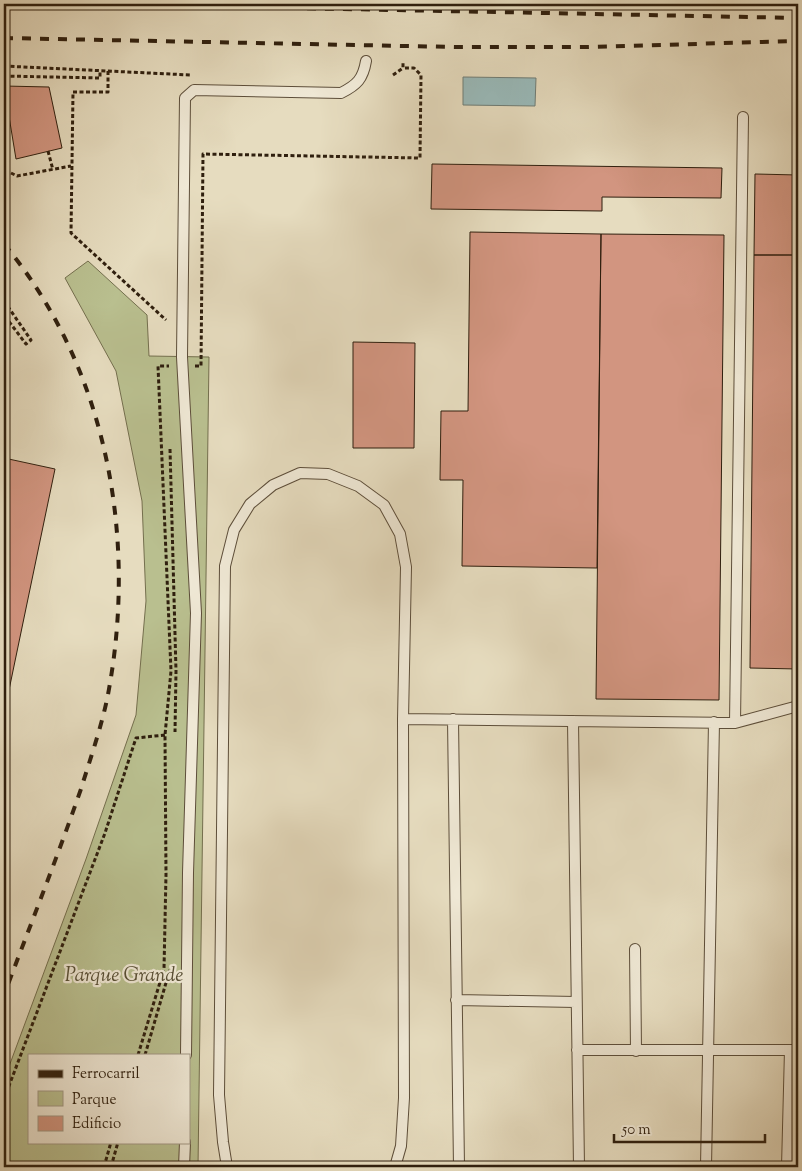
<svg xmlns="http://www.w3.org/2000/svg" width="802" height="1171" font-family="'Sorts Mill Goudy',serif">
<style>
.green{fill:#b9bf8f;stroke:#746f4e;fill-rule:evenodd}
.water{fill:#99baba;stroke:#6f7c75}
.building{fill:#d29580;stroke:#2f1f0e}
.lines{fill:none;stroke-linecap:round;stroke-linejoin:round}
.lane-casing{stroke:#5d4e3a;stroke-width:12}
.path{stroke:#2f1f0e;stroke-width:3;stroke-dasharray:4 2.5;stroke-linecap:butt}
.lane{stroke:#efe8d5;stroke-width:10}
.rail{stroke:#2f1f0e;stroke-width:4;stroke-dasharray:9 9;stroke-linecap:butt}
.labels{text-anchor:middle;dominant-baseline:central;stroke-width:4.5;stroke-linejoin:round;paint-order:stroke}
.park-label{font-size:20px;font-style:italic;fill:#584f35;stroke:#efe8d5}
</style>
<rect width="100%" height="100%" fill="#e6dcbf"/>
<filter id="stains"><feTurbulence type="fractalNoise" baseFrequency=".004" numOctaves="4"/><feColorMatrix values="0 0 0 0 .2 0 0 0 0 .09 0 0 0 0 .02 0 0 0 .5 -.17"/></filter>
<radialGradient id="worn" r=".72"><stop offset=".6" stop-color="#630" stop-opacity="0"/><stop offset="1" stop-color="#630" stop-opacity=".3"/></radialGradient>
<!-- green -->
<path class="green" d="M88 261 147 315 149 356 209 357 198 1167H4V1080L86 859 136 715 146 601 142 501 116 371 65 278ZM29 1055H189V1142H29Z"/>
<!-- water -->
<path class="water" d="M463 77 536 78 535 106 463 105Z"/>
<!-- building -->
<path class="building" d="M4 86 49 87 62 148 16 159Z
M432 164 722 168 721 198 602 197V211L431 209Z
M755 174 798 175V255H754Z
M470 232 601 234 597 568 462 566 463 480H440L441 411H468Z
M601 234 724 235 719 700 596 699Z
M754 255H798V669L750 668Z
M353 342 415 343 414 448H353Z
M4 458 55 469 4 714Z"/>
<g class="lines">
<defs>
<path id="lane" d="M403 719 735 723 798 706
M453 719 459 1167
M573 721 579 1167
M735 723 743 117
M635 949 636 1051
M456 1000 576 1002
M577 1050H798
M186 1055 188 873 196 613 182 357 185 98 194 90 341 93C357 85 363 79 366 61
M184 1167 185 1142
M227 1167 223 1142 219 1095 225 566 234 530 250 504 273 485 300 473 328 474 358 486 384 505 400 534 406 567 403 719 404 1098 401 1146 395 1167
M706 1167 714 722
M787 1167 790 1050"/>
</defs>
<!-- lane casing -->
<use href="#lane" class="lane-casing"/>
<!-- path -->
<path class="path" d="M4 66 190 75
M108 71V92H73L71 233 166 320
M393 75 403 68V62
M4 76 100 78V70
M48 151 53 170
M4 163 7 171 17 176 71 166
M4 174V175
M4 301 31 340 26 344 4 315
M195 366H201L203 154 420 158 421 75 414 68H403
M170 449 176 671 175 732
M138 1055 164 969 166 874 165 735 171 671 158 366H169
M145 1055 170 969
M4 1099 105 833 136 738 165 735
M104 1167 111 1142
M111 1167 118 1142"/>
<!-- lane -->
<use href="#lane" class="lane"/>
<!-- rail -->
<path class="rail" d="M91 4 798 18
M668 4 798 6
M4 38 456 47H587L798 41
M4 244C106 366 137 534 109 689 103 723 91 756 81 789 57 858 30 926 4 995"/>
</g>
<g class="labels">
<!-- park labels -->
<g class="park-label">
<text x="124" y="976">Parque Grande</text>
</g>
</g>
<!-- margin -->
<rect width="802" height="1171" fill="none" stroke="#e6dcbf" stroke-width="20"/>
<rect x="5" y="5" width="792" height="1161" fill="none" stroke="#2f1f0e" stroke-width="2.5"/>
<rect x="10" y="10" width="782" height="1151" fill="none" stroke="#2f1f0e"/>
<!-- legend -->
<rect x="28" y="1054" width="162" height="90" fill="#efe8d5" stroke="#a29885"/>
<rect x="38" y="1070" width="25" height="8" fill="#2f1f0e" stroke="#a29885"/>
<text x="72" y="1078" font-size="15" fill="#2f1f0e">Ferrocarril</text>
<rect x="38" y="1091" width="25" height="15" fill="#b9bf8f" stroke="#a29885"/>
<text x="72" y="1104" font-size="15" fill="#2f1f0e">Parque</text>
<rect x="38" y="1116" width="25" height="15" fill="#d29580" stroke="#a29885"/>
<text x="72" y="1128" font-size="15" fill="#2f1f0e">Edificio</text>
<!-- scale -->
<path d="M614 1134v8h151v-8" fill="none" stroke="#2f1f0e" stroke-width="2.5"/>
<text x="622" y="1134" font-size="15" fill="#2f1f0e" stroke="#efe8d5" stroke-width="4" paint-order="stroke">50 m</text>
<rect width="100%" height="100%" filter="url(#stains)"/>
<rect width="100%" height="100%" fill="url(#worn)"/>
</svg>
